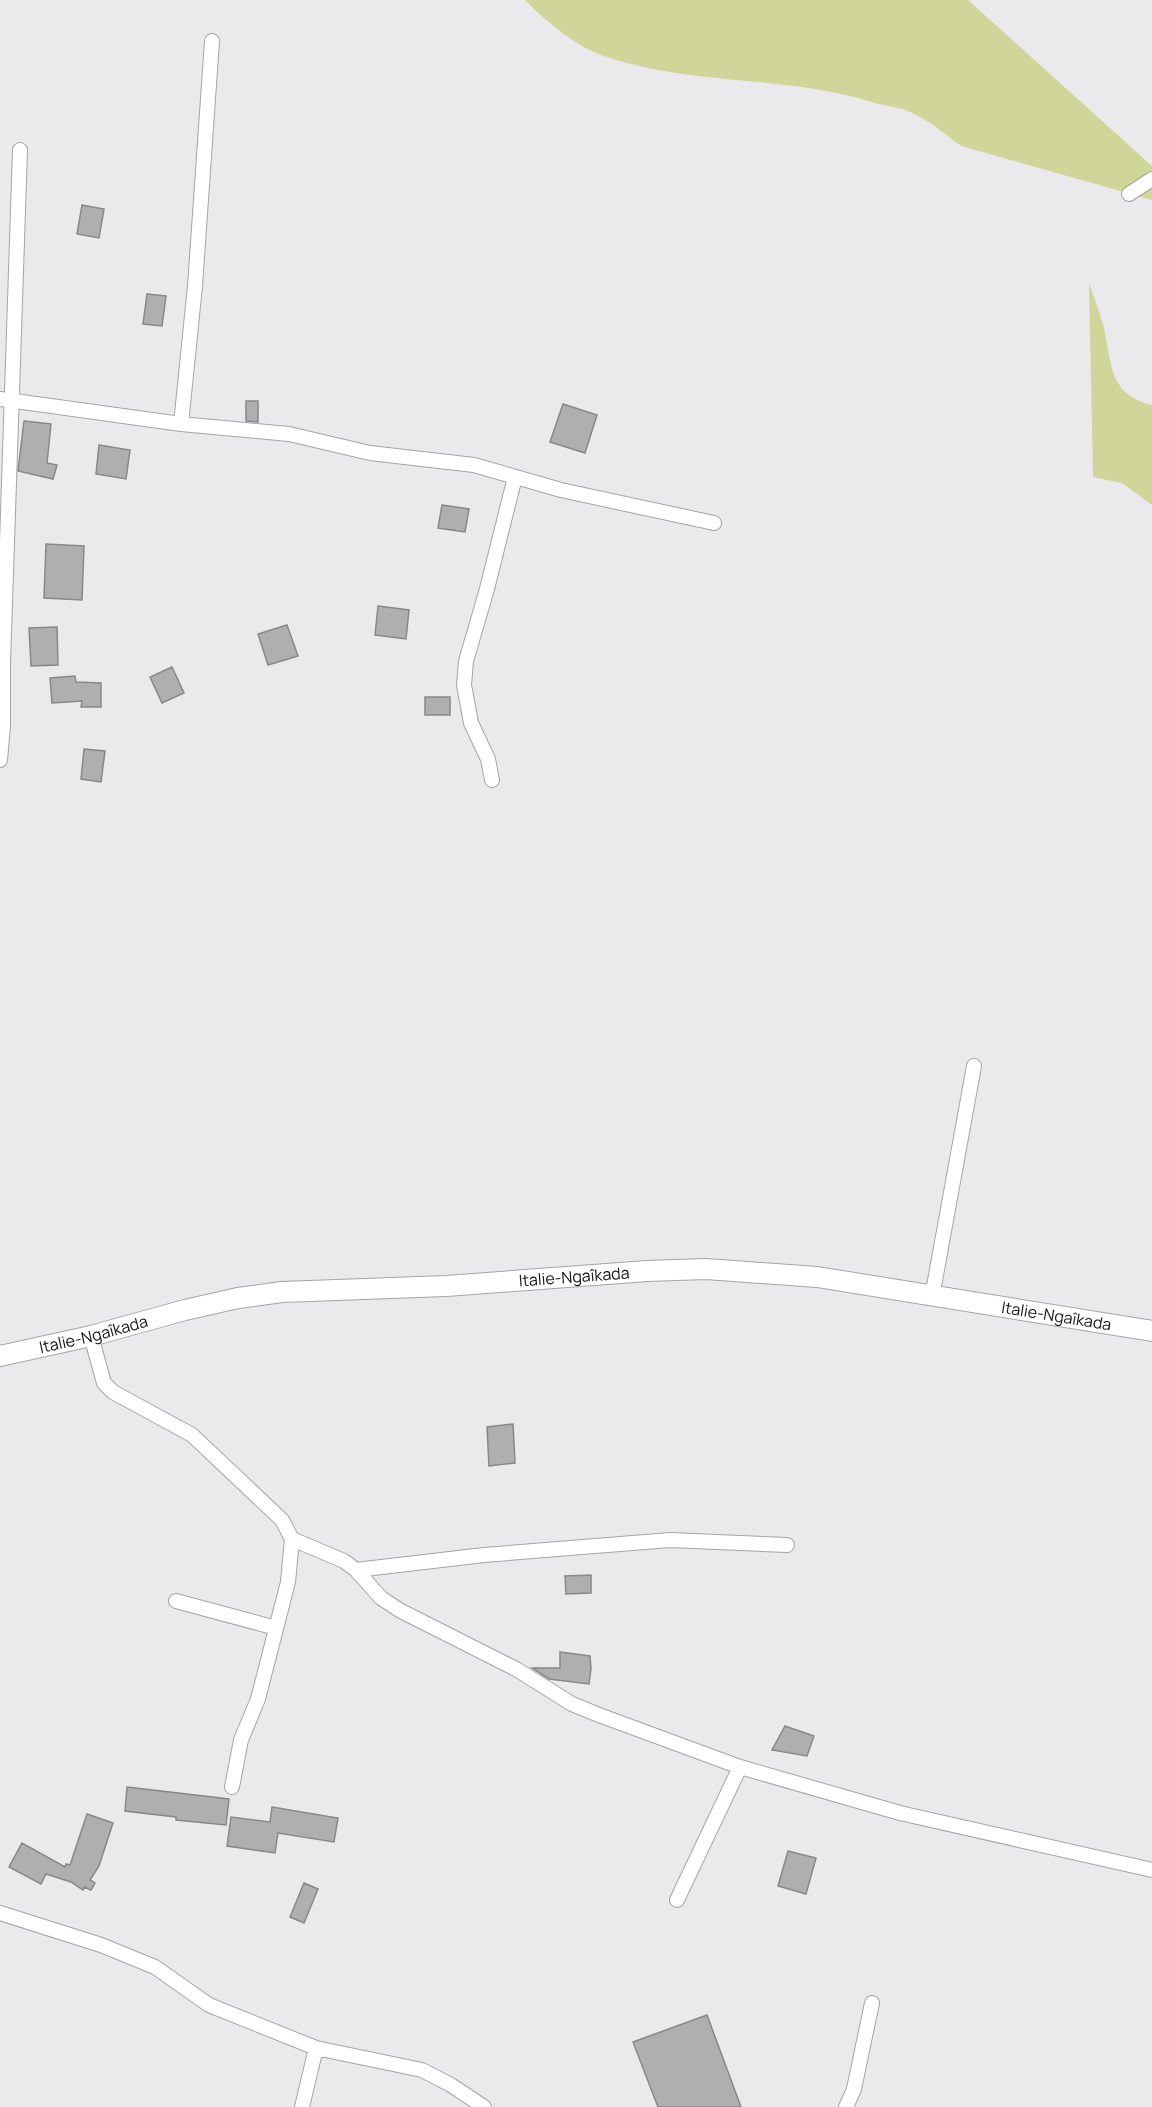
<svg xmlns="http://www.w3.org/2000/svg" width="1152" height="2107" font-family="Manrope,sans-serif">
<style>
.green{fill:#d0d599}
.building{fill:#afafb1;stroke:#88888a;stroke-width:1.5}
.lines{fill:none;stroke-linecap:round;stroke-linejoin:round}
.street-casing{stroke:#a5a5a7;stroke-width:16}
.secondary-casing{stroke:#a5a5a7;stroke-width:22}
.street{stroke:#fff;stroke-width:14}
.secondary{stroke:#fff;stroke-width:20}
.labels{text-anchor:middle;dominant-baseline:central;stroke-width:5;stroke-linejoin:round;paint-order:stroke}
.street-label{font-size:16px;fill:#141415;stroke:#fff}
</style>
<rect width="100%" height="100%" fill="#eaeaec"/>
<!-- green -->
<path class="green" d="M525 0H968L1152 166V200L961 146C945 134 930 121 912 113 900 107 885 106 872 102 786 75 693 86 607 57 576 47 548 23 525 0Z
M1089 283C1094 298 1100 313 1104 328 1112 364 1109 395 1152 405V505L1122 483 1093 477Z"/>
<!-- building -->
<path class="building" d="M82 205 104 209 99 238 77 234Z
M147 294 166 296 162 326 143 324Z
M246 401H258V422L246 421Z
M563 404 597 415 585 453 550 442Z
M24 421 51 424 47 463 57 465 53 479 18 471Z
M99 445 130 450 126 479 96 474Z
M442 505 469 509 465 532 438 528Z
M46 544 84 546 82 600 44 598Z
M378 606 409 610 406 639 375 635Z
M287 625 298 656 268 665 258 634Z
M57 627 58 665 31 666 29 628Z
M172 667 184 693 162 703 150 677Z
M75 676 76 682 101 683V707H81L82 701 52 703 50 678Z
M425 697H450V715H425Z
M84 749 105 751 101 782 81 779Z
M513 1424 515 1463 489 1466 487 1427Z
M591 1575V1593L566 1594 565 1576Z
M560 1652 590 1656 591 1669 589 1684 549 1679 532 1668H560Z
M785 1726 814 1736 807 1756 772 1750Z
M127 1787 229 1799 226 1825 176 1820V1817L125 1811Z
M272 1807 338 1818 334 1842 278 1833 275 1853 227 1846 231 1817 270 1822Z
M87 1814 113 1823 99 1866 90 1880 95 1883 91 1890 84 1887 83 1890 71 1882 46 1874 41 1884 9 1867 22 1843 65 1867 66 1864 70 1865Z
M788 1851 816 1858 806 1894 778 1886Z
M304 1883 318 1889 304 1923 290 1917Z
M707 2015 741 2107H658L633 2042Z"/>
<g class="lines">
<defs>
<path id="street" d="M1129 194 1152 179
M0 399 181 424 289 434 370 453 474 465 561 490 714 523
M181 424 195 286 212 41
M0 760 3 726V663L20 150
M492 780 488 759 471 723 464 685 466 661 487 589 515 477
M932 1297 974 1066
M91 1336 104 1383 113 1392 192 1435 282 1520 292 1539 288 1582 258 1699 241 1740 232 1787
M292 1539 344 1561 356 1570 381 1598 401 1611 516 1669 572 1704 599 1715 740 1767 900 1813 1152 1870
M356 1570 484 1555 670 1540 787 1545
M176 1601 276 1628
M677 1900 740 1767
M0 1913 101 1945 155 1967 209 2005 316 2048 422 2070 451 2085 484 2107
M302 2107 316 2048
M846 2107 854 2089 872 2003"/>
<g id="secondary">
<path id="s1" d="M0 1356 91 1336 185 1310 238 1298 282 1292 446 1286 647 1271 706 1269 817 1277 1152 1331"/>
</g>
</defs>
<!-- street casing -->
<use href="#street" class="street-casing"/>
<!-- secondary casing -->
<use href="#secondary" class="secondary-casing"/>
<!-- street -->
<use href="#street" class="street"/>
<!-- secondary -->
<use href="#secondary" class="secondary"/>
</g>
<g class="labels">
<!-- street labels -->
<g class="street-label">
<text stroke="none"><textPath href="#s1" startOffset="582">Italie-Ngaîkada</textPath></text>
<text stroke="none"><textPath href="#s1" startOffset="1068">Italie-Ngaîkada</textPath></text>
<text stroke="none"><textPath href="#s1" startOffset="96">Italie-Ngaîkada</textPath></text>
</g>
</g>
</svg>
